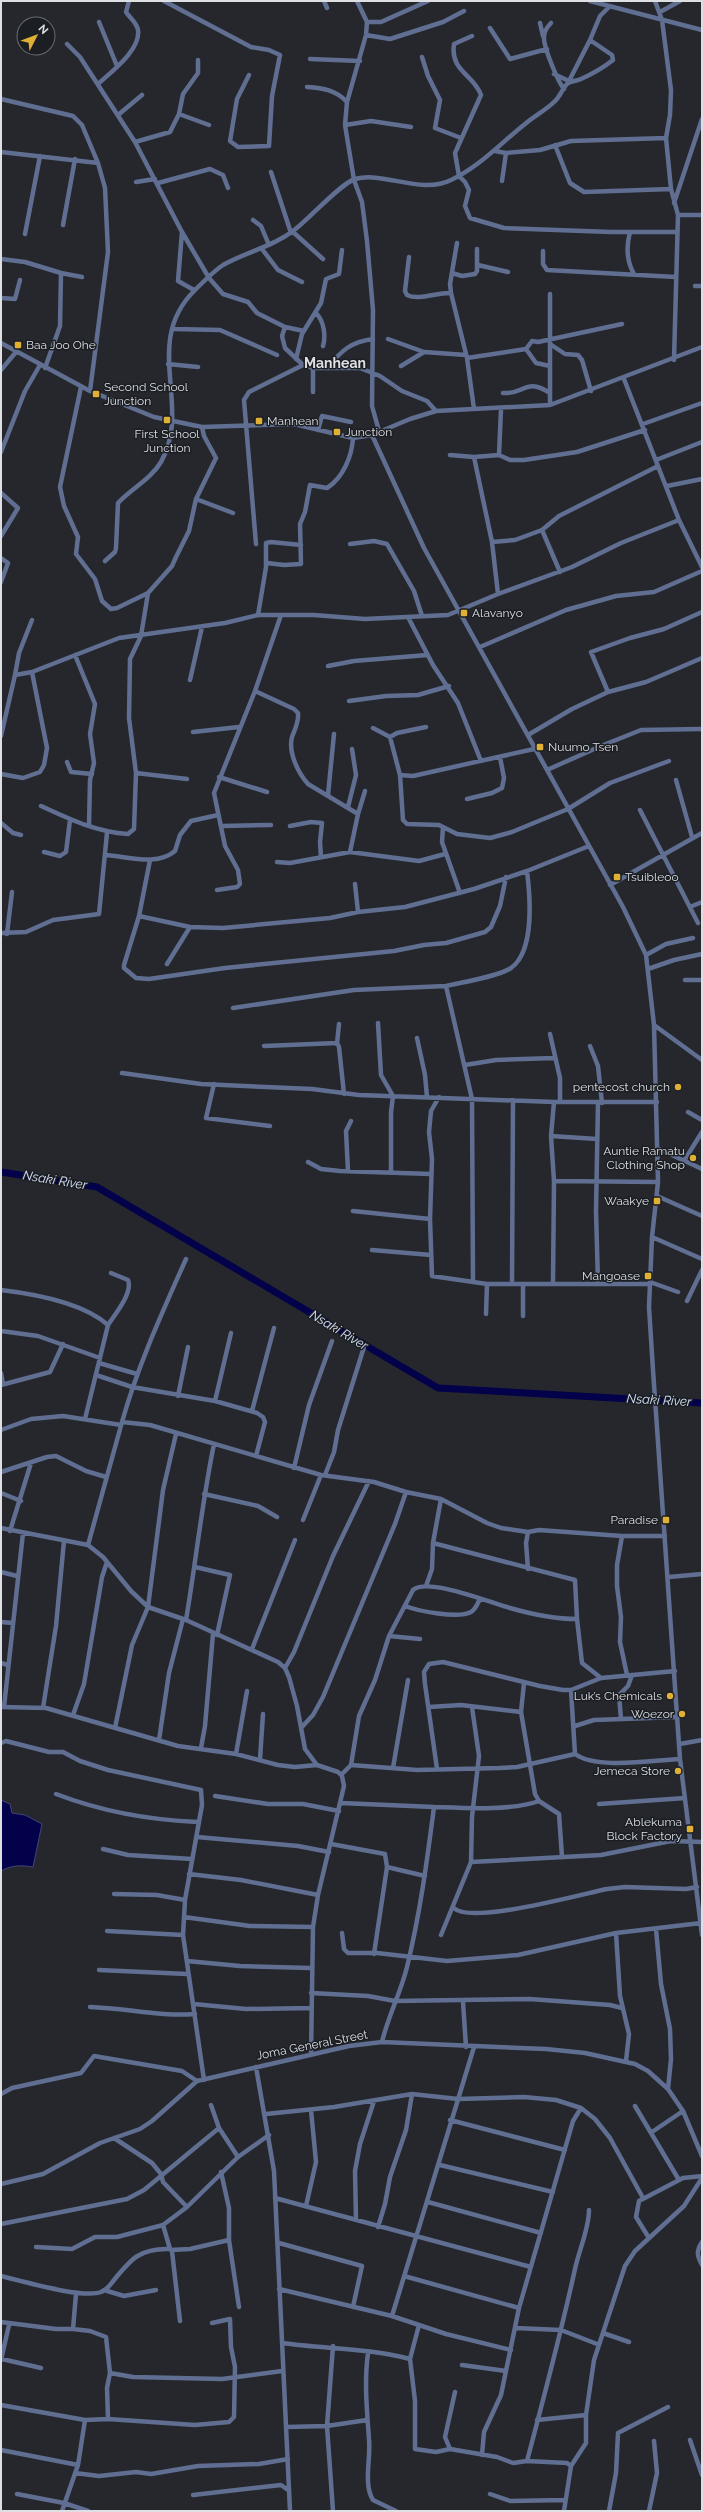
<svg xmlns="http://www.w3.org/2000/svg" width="703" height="2512" font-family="Raleway,sans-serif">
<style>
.water{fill:#02014a;stroke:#444478}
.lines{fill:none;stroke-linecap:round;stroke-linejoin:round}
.river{stroke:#02014a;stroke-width:7}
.minor{stroke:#606f91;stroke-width:4.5}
.poi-dot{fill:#e0b034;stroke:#1b1e23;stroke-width:1.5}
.labels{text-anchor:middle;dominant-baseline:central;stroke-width:3;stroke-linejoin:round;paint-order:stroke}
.poi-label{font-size:12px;fill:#dddfe3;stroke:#1b1e23;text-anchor:end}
.street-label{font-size:12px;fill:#dddfe3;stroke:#1b1e23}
.water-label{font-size:13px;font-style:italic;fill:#d6e0f5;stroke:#1b1e23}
.quarter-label{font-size:14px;font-weight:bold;fill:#dddfe3;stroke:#1b1e23}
</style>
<rect width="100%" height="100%" fill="#25272d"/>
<!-- water -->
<path class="water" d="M1 1800 10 1804 12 1813 25 1815 42 1824 33 1867C21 1865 12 1865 1 1871Z"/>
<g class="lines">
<!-- river -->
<path class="river" d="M1 1172 97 1187 438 1388 702 1403"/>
<!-- minor -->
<path class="minor" d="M164 1 251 47 269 50 280 55 272 96 269 146 238 147 230 141 237 99 249 75
M324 1 327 8
M357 1 367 22 366 35 347 102 345 125 354 180 362 202 367 241 373 310 372 406 379 431
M590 1 702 30
M655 1 662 20 671 90 670 115 666 138 671 189 678 215 674 360
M660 12 680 1
M99 22 117 66
M367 22H381L428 1
M540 23 543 36
M551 23C548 26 544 31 544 37 543 46 558 82 564 89
M490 28 510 59 547 49
M366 35 390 39 443 22 464 11
M472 36 454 44C450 72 474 74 481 95L455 153 459 176 465 182 469 190 465 206 470 218 504 228 611 232H677
M67 44 80 57 135 142 182 232 209 278 223 294 248 302 257 313 285 327 282 336 285 348 303 365 313 368H360L380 376 402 391 427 401 436 411
M422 57 428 76 440 100 435 128 461 138
M310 59 360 61
M554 74 569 81
M568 83 590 40
M98 84C111 72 141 50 138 30 137 23 130 18 126 12L129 1
M307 87C323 88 336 90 347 102
M1 99 73 116 82 125 98 163 105 188 108 252 90 391
M179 114 209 125
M118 115 142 95
M345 125 371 121 411 127
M135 142 170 132 179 114 183 94 198 73V60
M555 145 570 183 584 192 671 189
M495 151 506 153 540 150 571 141 666 138
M1 152 98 163
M271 172 291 233
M502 181 506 153
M136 182 155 179
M158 183 210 169 223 175 228 188
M674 203 702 119
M678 215H702
M253 220 261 226 269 245
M63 225 75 159
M182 232 178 281 194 290
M293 232 323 259
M630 232C626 247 626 260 634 274
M25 234 40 156
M457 243 450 284 451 293 467 358 474 409
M262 249 278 270 302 282
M543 251V264L547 270 676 277
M409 257 405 291 407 295C419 301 437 292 451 293
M1 259 25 262 61 273 60 326 45 368
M478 265 508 272
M61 273 82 277
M452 273 462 276 475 274 477 271V249
M695 286H702
M550 294V405
M1 298 15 299 20 280
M316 313C324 321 326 336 323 346
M285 327 304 331
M174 329 220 330 277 355
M388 339 424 352
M1 343 90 391 154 417 202 427 294 424 353 438 372 435 410 419 436 411 550 405 702 347
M550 344 565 354 578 355 582 360 591 391
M526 349 536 363 550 366
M467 358 526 349 532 341 538 342 622 324
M296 359 302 334 321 303 326 279 339 274 342 250
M168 364 198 367
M401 366 424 352 466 355
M328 367C342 350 351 342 373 339
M313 368V392
M1 370 16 352
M624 379 679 520 702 567
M81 387 60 487 64 506 78 537 76 554 95 579 102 601 111 609 117 608 148 593
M503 393C525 395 525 377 550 393
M643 424 702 403
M318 430 322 416 351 422
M372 435 424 548 623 907 646 955 654 1025 658 1182 652 1237 649 1307 653 1370 680 1759 702 1935
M1 452 25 391 40 365
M450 455 474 457
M499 455 510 460H524L577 452 645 430
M656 460 702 442
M667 486 702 479
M1 493 18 508 1 536
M196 499 233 513
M542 530 560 572
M492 542 515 540 542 530 559 516 658 466
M256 544 244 400 249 392 303 365
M350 544 374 541 387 544 414 591 422 616
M1 558 8 563 1 582
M105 561 115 552 116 548 118 503C131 489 151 479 161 462 193 406 141 343 195 290 204 281 214 271 223 265 246 252 272 247 293 231 309 219 340 184 355 179 384 171 421 195 451 180 479 167 501 143 525 124 534 116 546 110 554 102 560 97 562 89 567 84 570 81 577 81 581 79 592 74 603 68 613 60L612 55 590 40 600 16 609 7
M267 563 284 565 301 564 300 524 305 512 310 485 327 488C343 478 352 456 353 438
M498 594 492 542 474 457 499 455 501 409
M258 615 266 567V543L271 542 301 545
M409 619 433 665 458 703 481 761
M480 647 566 610 616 596 654 592 702 571
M75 655 95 704 90 734 94 763 90 780 89 826
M328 666 354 661 427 655
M15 675 19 653 32 620
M190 680 202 627
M255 691 294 709 298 713C299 722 295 729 292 737 288 752 298 773 308 784L358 814 350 852
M608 692 591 652 630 638 664 629 702 612
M349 701 386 696 418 695 449 686
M426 727 397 733 390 737 400 775 403 820 407 824 439 825 457 834 490 838 512 832 541 820 568 809 610 783 669 761
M373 728 390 737
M193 732 239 727
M528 735 572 709 608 692 646 682 702 658
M1 736 15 675 32 672 119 638 225 623 258 615H314L365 619 448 615 498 594 572 567 621 543 679 520
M67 762 71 772 92 774
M547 770 601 746 641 730 702 729
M136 773 187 779
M1 774 23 778 40 772 44 765 47 748 32 672
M400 775 413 776 534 749
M219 777 267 792
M676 780 692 837
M328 795 334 734
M467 799 492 793 502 788 504 778 500 757
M41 806C69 819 96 832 128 834L134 829 136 773 129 718 130 659 141 636 148 593 172 566 176 557 189 531 196 499 216 458 204 436 202 427
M348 807 356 775 352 749
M640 810 698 923
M358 814 365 791
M1 823 13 833 21 835
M222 826 271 825
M290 826 311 822 322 823 320 842 321 857
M443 827 442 842 460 893
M44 852 60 856 66 852 70 820
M105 855C127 856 156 867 175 851L180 835 191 821 218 815
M150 860 139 916 124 965V968L136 978 149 979 225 968 394 951 424 945 446 943 485 932 491 927 500 906 506 877
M277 862 290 863 350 852 419 861 445 854
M355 884 358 912
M610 885 702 833
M217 890 237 887 240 884 238 870 225 846 214 793 255 691 281 615
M690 907 702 902
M139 916 190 927
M1 933 26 932 53 920 99 914 107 833
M7 934 12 892
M646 955 666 944 693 938
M167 964 190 927 223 928 330 918 358 912 405 907 474 889 527 871 589 846
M648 969 674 960 702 954
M685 980H702
M233 1008 354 990 446 986
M378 1023 381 1075 393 1096 391 1112V1172
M654 1025 702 1060
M550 1034 560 1078V1102
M417 1038 425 1075 427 1097
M337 1044 339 1024
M264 1046 337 1043 339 1047 344 1094
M590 1046 598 1066 602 1103
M465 1065 496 1060 554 1058
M122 1073 201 1084 312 1089 359 1095 554 1102H657
M214 1084 206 1118 270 1126
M439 1097 431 1111 429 1132 432 1159 430 1219 432 1276 487 1284H650
M598 1103 596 1211 598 1283
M688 1112 702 1120
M551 1136 597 1139
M657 1148 702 1169
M684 1161 702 1132
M308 1162 321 1169 340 1171 431 1174
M348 1171 346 1131 351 1121
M554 1181 551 1136 554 1102
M657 1196 702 1216
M353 1211 430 1219
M652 1237 702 1259
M372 1250 431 1255
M473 1281 472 1099 446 986C463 982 497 977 511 968 535 951 530 895 527 871
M650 1282 678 1292
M553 1283 554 1181 658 1182
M512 1284 513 1100
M1 1290C35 1294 82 1302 108 1325L85 1419
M687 1301 702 1270
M486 1314 487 1284
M523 1316V1285
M108 1325C115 1314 133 1293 128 1280L111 1273
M1 1331 38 1336 100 1358
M99 1363 137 1374
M1 1373 3 1384
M96 1375 132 1387 215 1401 257 1413 263 1417 265 1422 256 1456
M1 1385 50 1372 63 1344
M178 1396 188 1347
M215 1401 231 1333
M252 1411 274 1328
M122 1422C138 1365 162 1313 186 1259
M1 1430 31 1419 63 1416 121 1425
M294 1468 309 1405 332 1341
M1 1472 47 1457 56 1456 86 1471 106 1477
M325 1475 334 1452 338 1430 364 1347
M1 1493 21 1501
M204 1494 258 1506 277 1517
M441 1499 433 1543 575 1580 577 1619
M303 1520 321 1475
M1 1528 88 1545 103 1557 131 1591 148 1607 186 1620 278 1662 285 1668 289 1677 297 1706 305 1749 317 1765 338 1772 342 1776 344 1786 318 1895 313 1927 311 2055
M10 1531 31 1463
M528 1532 526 1543 528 1569
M622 1536 617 1565V1586L621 1617 620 1642 627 1675
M88 1545 122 1422 150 1425 321 1475 374 1482 406 1492 441 1499 487 1523 501 1528 528 1532 539 1530 622 1536H665
M195 1567 230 1575 217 1635
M1 1572 17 1576
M669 1577 702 1574
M426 1586 432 1569 433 1543
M405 1606C418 1611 458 1619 471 1612 476 1609 477 1604 480 1599
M186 1620C196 1561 202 1502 214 1444
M1 1622 13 1623
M389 1636 420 1639
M252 1649 295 1540
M1 1663 8 1665
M285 1668 294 1652 333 1556 369 1481
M524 1683 521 1712 535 1794 539 1801 559 1814 562 1857
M571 1690 575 1754
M1 1707 46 1708 178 1746 236 1754 278 1765 295 1767 317 1765
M4 1707 23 1533
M429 1707 461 1705 521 1712
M43 1708 56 1626 64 1541
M73 1715 84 1684 102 1577 107 1562
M621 1719 619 1695 628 1686 632 1675
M575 1726 594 1720 678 1717
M115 1728 132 1645 148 1607 163 1490 176 1434
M301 1728 313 1715 323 1697 395 1524 406 1492
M159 1740 169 1673 183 1619
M1 1743 6 1741 49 1752H63L80 1761 108 1770 201 1790 202 1805 185 1900 183 1935 204 2080
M680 1744 702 1740
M201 1748 205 1726 213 1634
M236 1754 247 1691
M260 1759 263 1714
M351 1765 417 1770 499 1768 517 1767 575 1754C597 1770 654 1760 680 1759
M393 1768 408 1680
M437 1769 425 1684 424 1672 429 1664 443 1662 540 1686 563 1690H571L601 1678 675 1671
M341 1775 351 1765 359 1716 375 1680 389 1636 413 1590C428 1577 491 1603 510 1608 531 1614 556 1619 577 1619L582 1663 601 1678
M56 1794C103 1812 148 1820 198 1822
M215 1796 268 1804H303L339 1811
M341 1803 434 1807C427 1861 420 1914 407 1967 401 1992 388 2016 382 2042
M599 1804 685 1798
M434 1807C463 1808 512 1811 539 1801
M197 1837 298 1846 329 1852
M331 1844 385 1854 387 1867 425 1876
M103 1849 128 1855 192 1859
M471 1862 601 1855 671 1841 702 1842
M189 1874 241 1880 318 1895
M114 1894 157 1895 185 1900
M454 1908C470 1925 582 1894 607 1889L625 1887 686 1889 697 1887
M184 1917 250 1926 313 1927
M656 1929 661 1984 670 2029 671 2059 668 2089
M107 1931 183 1935
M342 1933 344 1949 348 1953H377L447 1961 518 1955 616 1933 701 1923
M616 1933 620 1996 629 2034 626 2061
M441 1935 471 1862 472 1817 479 1756 472 1707
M374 1954 387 1867
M187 1961 240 1966 311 1968
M99 1970 187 1974
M311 1993 368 1996 395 2001 530 1999 610 2005 622 2008
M463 2002 466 2047
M194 2004 246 2009 311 2008
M90 2007C126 2008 160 2017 195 2014
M256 2067 274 2171 290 2511
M1 2094 12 2088 81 2073 94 2056 182 2071 197 2081
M211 2105 219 2128
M635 2106 679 2180
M266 2114 334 2107 412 2094 458 2099 524 2097 556 2100 581 2108 595 2119 610 2138 643 2198
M450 2120 565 2150
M652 2132 683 2111
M114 2138 152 2163 161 2174 163 2182 187 2207
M440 2165 553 2192
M221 2172 229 2208V2240L239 2307
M1 2184 43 2174 100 2143 140 2129 152 2121 197 2081 349 2046 382 2042 546 2049 585 2053 635 2064 648 2071 668 2089 683 2111 702 2156
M275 2198 531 2267
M428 2202 541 2233
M306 2206 316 2162 311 2110
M356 2220 355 2171 360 2144 374 2101
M1 2224 127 2199 144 2190 219 2128 238 2157
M378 2227 385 2204 390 2177 406 2130 412 2094
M649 2238 636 2217 639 2201 683 2178 702 2176
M702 2242C696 2251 697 2256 702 2265
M279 2243 362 2266 353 2307
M36 2247 72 2249 95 2237H117L163 2225
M171 2250 190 2249 229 2240
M172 2251 180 2321
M1 2276C22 2281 83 2299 101 2292 107 2290 110 2285 114 2280 131 2259 140 2248 170 2249L163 2225 187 2207 238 2157 269 2135
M404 2276 519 2308
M279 2289 392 2316 446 2334 511 2350
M104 2290 124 2296 156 2290
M392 2316 474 2047
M1 2322 56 2329H73L76 2294
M419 2325 410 2359 415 2401V2449L436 2452 450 2449
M515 2328 561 2330 597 2344
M73 2329 90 2331 106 2337 110 2373 133 2377 222 2379 282 2371
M603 2333 629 2342
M282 2343C325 2349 368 2348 410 2359
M333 2346 327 2426 333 2511
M368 2353C364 2382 367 2411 369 2439 371 2459 363 2484 373 2500L396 2511
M2 2359 41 2368
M1 2360 9 2325
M462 2365 506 2371
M455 2392 445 2437 450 2449 497 2457 513 2463 527 2461 567 2463 571 2466 564 2511
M1 2405 85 2420 108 2419 195 2425 229 2422 234 2417 235 2367 231 2347 230 2319 212 2323
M108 2419 107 2388 110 2373
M537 2420 586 2415
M286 2427 327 2426 367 2420
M690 2440 702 2475
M1 2450 78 2465
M482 2455 484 2432 501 2395 519 2308 573 2121 581 2108
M527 2461C544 2397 561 2333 575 2269 579 2250 589 2229 589 2210
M571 2466 586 2443V2415L594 2360 625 2266 635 2251 684 2206 702 2178
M75 2473 99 2476 136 2472 151 2474 198 2466 259 2464 288 2459
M17 2494 64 2503 88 2511
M490 2494 510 2501 565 2500
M193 2495 281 2485 288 2490
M62 2511 78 2465 85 2420
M609 2511 616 2473 618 2433 668 2407
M649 2511 657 2473 654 2441"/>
</g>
<!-- markers -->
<g class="poi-dot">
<rect x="14" y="341" width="8" height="8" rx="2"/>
<rect x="92" y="390" width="8" height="8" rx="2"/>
<rect x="163" y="416" width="8" height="8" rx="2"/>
<rect x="255" y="417" width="8" height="8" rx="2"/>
<rect x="333" y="428" width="8" height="8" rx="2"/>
<rect x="460" y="609" width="8" height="8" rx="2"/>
<rect x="536" y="743" width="8" height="8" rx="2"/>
<rect x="613" y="873" width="8" height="8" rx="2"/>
<circle cx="678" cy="1087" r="4"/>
<circle cx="693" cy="1158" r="4"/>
<rect x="653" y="1197" width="8" height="8" rx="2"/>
<rect x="644" y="1272" width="8" height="8" rx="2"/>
<rect x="662" y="1516" width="8" height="8" rx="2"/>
<circle cx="670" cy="1696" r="4"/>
<circle cx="682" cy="1714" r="4"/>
<circle cx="678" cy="1771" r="4"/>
<rect x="686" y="1825" width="8" height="8" rx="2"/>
</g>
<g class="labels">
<!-- poi labels -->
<g class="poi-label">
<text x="26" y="345" text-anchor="start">Baa Joo Ohe</text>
<text x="104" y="387" text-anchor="start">Second School<tspan x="104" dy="14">Junction</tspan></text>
<text x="267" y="421" text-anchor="start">Manhean</text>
<text x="345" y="432" text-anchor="start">Junction</text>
<text x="167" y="434" text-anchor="middle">First School<tspan x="167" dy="14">Junction</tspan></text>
<text x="472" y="613" text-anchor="start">Alavanyo</text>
<text x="548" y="747" text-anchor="start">Nuumo Tsen</text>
<text x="625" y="877" text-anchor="start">Tsuibleoo</text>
<text x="670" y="1087">pentecost church</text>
<text x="685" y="1151">Auntie Ramatu<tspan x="685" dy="14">Clothing Shop</tspan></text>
<text x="649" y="1201">Waakye</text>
<text x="640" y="1276">Mangoase</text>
<text x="658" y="1520">Paradise</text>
<text x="662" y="1696">Luk’s Chemicals</text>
<text x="674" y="1714">Woezor</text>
<text x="670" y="1771">Jemeca Store</text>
<text x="682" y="1822">Ablekuma<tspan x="682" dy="14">Block Factory</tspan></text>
</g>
<!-- street labels -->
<g class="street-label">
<text transform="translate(312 2045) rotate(-11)">Joma General Street</text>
</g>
<!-- water labels -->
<g class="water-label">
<text transform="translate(55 1180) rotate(9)">Nsaki River</text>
<text transform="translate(339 1330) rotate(31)">Nsaki River</text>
<text transform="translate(659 1400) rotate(3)">Nsaki River</text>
</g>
<!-- quarter labels -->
<g class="quarter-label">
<text x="335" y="363">Manhean</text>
</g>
</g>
<!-- border -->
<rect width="703" height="2512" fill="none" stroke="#dddfe3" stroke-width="4"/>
<!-- north arrow -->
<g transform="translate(36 36) rotate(48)"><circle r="19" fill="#1b1e23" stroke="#696b70"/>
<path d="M0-3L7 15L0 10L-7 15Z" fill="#e0b034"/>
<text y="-6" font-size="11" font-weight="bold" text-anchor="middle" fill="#dddfe3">N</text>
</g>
</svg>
